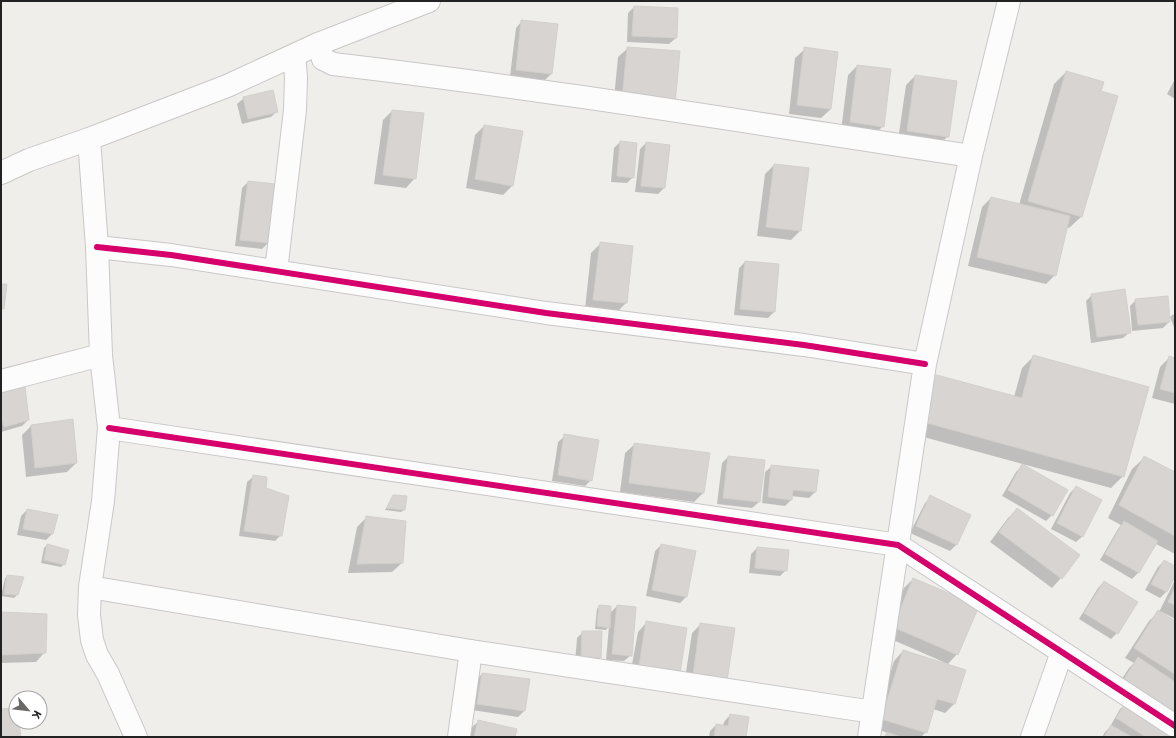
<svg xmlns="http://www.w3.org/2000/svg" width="1176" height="738" font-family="Roboto,sans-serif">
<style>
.shadow{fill:#0003}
.building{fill:#d7d4d2;stroke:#d3d0cc}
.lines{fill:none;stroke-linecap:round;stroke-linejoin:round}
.minor-casing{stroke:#c9c8c7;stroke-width:24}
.minor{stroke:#fdfcfc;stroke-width:22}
.cycleway-casing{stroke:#fff;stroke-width:8}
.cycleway{stroke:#d6006c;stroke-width:6}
</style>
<rect width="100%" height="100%" fill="#f0eeeb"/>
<!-- shadow -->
<path class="shadow" d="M634 7 676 38 669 44 627 42 628 13Z
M522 21 551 74 545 80 510 76 516 28Z
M628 48 679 52 613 109 618 57Z
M805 49 831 109 821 118 789 114 795 58Z
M857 66 883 126 874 135 841 131 848 75Z
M1066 72 1100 92 1082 216 1069 228 1067 227 1055 275 1046 284 968 266 982 207 991 198 1019 205 1054 84Z
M915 76 948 136 939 145 898 140 906 85Z
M1175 79V99L1167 94Z
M244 98 277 111 271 117 242 124 237 104Z
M392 111 415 178 406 188 374 184 383 120Z
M484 126 513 185 503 195 466 188 475 135Z
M620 142 633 177 627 183 611 182 614 148Z
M646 143 664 188 658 194 635 192 640 149Z
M774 165 800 231 791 240 757 236 765 174Z
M248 182 275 185 268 243 262 249 235 246 242 188Z
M600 244 626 303 617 312 585 309 591 253Z
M745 262 778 265 774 312 768 318 734 315 739 268Z
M1092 295 1130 332 1123 338 1091 343 1086 301Z
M1167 297 1169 322 1163 328 1132 331 1130 306 1136 300Z
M1175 313V330L1170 317Z
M1034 356 1123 476 1111 488 909 433 922 387 1014 397 1022 368Z
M1169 358 1175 359V404L1152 398 1160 367Z
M1 394 28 420 22 426 1 432Z
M31 426 76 463 67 472 26 477 22 435Z
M565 436 591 480 585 486 552 481 558 442Z
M635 444 709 454 703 493 694 502 620 492 625 453Z
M728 457 763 461 759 502 752 508 717 504 722 463Z
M1145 457 1174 472 1175 469V554L1156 544 1138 573 1132 579 1100 560 1118 529 1121 525 1108 518 1132 469Z
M772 466 815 492 809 498 791 496V500L785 506 762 503 765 472Z
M1022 466 1052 515 1046 521 1002 496 1016 472Z
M254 476 281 535 275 541 239 536 247 482Z
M1076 487 1083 536 1076 542 1051 529 1070 493Z
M394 496 404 510 401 512 385 510 391 499Z
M931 497 970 515 956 545 950 551 910 533 925 503Z
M1017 509 1079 555 1061 578 1052 588 990 542 1008 518Z
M27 510 52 534 46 540 17 535 21 516Z
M367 517 402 563 392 572 348 573 357 527Z
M47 545 64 564 61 567 41 563 44 548Z
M661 545 695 552 686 597 680 603 646 596 655 551Z
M757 548 786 570 780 576 749 573 751 554Z
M1164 561 1175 567V575L1166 592 1160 598 1145 590 1158 567Z
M8 576 17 595 14 598 1 596 5 578Z
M913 579 957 654 948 664 884 636 904 588Z
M1175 580V619L1162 612 1161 613 1175 622V737H1102L1105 732 1112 725H1111L1120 709 1124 706 1110 697 1129 668 1134 663 1125 658 1149 621 1158 612H1159Z
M1104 582 1117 633 1111 639 1079 619 1098 588Z
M599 606 610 613 617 606 631 655 624 661 606 660 609 626 606 630 595 629 597 609Z
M1 613 45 652 36 662 1 663Z
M647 622 679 672 630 675 638 632Z
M701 624 734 629 684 685 692 633Z
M583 632 600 658 594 664 575 663 577 638Z
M903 651 954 704 945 713 933 709 926 732 921 737H884L888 733 873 728 894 661Z
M482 674 524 711 518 717 472 710 476 680Z
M730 715 745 737H709L710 731 716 725 723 726 724 722Z
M479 721 514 737H470L472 727Z"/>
<!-- building -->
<path class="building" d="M634 6 678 8 677 38 632 36Z
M521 20 558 24 552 74 516 70Z
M627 47 680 51 675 104 622 100Z
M804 47 838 52 831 109 797 105Z
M857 65 891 69 884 127 850 122Z
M1066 71 1104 82 1101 91 1118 96 1082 217 1028 201Z
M915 75 957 81 949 137 907 131Z
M273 90 278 112 248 119 243 97Z
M392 110 424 113 416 179 383 175Z
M484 125 523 131 513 186 475 179Z
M620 141 637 143 634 178 617 176Z
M646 142 670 145 665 188 641 186Z
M774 164 809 168 801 231 766 227Z
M248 181 276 184 269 243 240 240Z
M991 197 1070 216 1056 276 977 257Z
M600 242 633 246 627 303 593 300Z
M745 261 779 264 775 312 740 309Z
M1 284H7L4 309H1Z
M1125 289 1131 333 1097 337 1091 294Z
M1168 296 1170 322 1138 325 1135 299Z
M1033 355 1149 387 1124 477 920 421 933 374 1022 398Z
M1169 356 1175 358V393L1160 389Z
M25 387 29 420 4 427 1 417V393Z
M73 419 77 463 35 468 31 425Z
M564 434 599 440 592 481 558 475Z
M634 443 710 453 704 493 629 483Z
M728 456 765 460 760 502 723 498Z
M1144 456 1175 472V536L1119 505Z
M1022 464 1068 490 1053 516 1008 490Z
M771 465 819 470 816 492 793 490 792 500 768 497Z
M253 475 267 477 266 488 289 496 282 536 244 531Z
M1076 486 1102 500 1083 537 1057 523Z
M393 495 407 496 405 510 387 508Z
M930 495 971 515 957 545 916 526Z
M1017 508 1080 555 1062 579 999 532Z
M27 509 58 515 53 534 23 529Z
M366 516 406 521 403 563 357 564Z
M1124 521 1158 541 1139 573 1105 554Z
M47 544 69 550 65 565 44 560Z
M661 544 696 551 687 597 652 590Z
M757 547 789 550 787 571 755 568Z
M1164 560 1175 566V577L1167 592 1151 584Z
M7 575 24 577 18 595 4 594Z
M913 578 979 606 958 655 893 627Z
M1104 581 1138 602 1118 634 1084 613Z
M1175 588V605L1168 602Z
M599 605 611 606 610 628 597 626Z
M617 605 636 607 632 656 612 654Z
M1158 610 1175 621V674L1134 648Z
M1 612 47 614 46 653 1 655Z
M646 621 687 628 680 673 639 666Z
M700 623 735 628 727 681 693 676Z
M582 631H602L601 658 581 657Z
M903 650 966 670 955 704 937 699 927 733 881 719Z
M1138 657 1175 682V724L1119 687Z
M482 673 530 679 525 711 477 704Z
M1126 702 1175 733V737H1146L1116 718Z
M16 708V722H19L21 737H1V709Z
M730 714 749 717 746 737H714L716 724 728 726Z
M478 720 517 729 515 737H474Z
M1111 725 1132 737H1104Z
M887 732 901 737H885Z"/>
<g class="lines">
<defs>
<path id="minor" d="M318 44 323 59 333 64C546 89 759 124 971 156
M89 139 97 247 101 355 109 428 103 501 90 587 89 615 92 640 97 655 108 674 136 737
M1 173 29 160 89 139 227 86 318 44 429 1
M97 247 171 255 546 313 804 345 925 364
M276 271 295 110 296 77 294 55
M1 381 101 355
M109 428 898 545 1175 726
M90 587 471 651 873 712
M459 737 471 651
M869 737 925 364 971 156 1009 1
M1032 737 1062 652"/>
</defs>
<!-- minor casing -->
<use href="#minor" class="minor-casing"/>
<!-- minor -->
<use href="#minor" class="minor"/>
<defs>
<path id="cycleway" d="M97 247 171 255 546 313 804 345 925 364
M109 428 898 545 1175 726"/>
</defs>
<!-- cycleway casing -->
<use href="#cycleway" class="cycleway-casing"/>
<!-- cycleway -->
<use href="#cycleway" class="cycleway"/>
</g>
<!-- border -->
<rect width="1176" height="738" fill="none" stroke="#222222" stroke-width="4"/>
<!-- north arrow -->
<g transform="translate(28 710) rotate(118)"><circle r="19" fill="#ffffff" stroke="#a7a7a7"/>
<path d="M0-3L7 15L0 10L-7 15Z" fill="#6a6968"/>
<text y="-6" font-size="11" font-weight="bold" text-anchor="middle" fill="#222222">K</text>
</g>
</svg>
